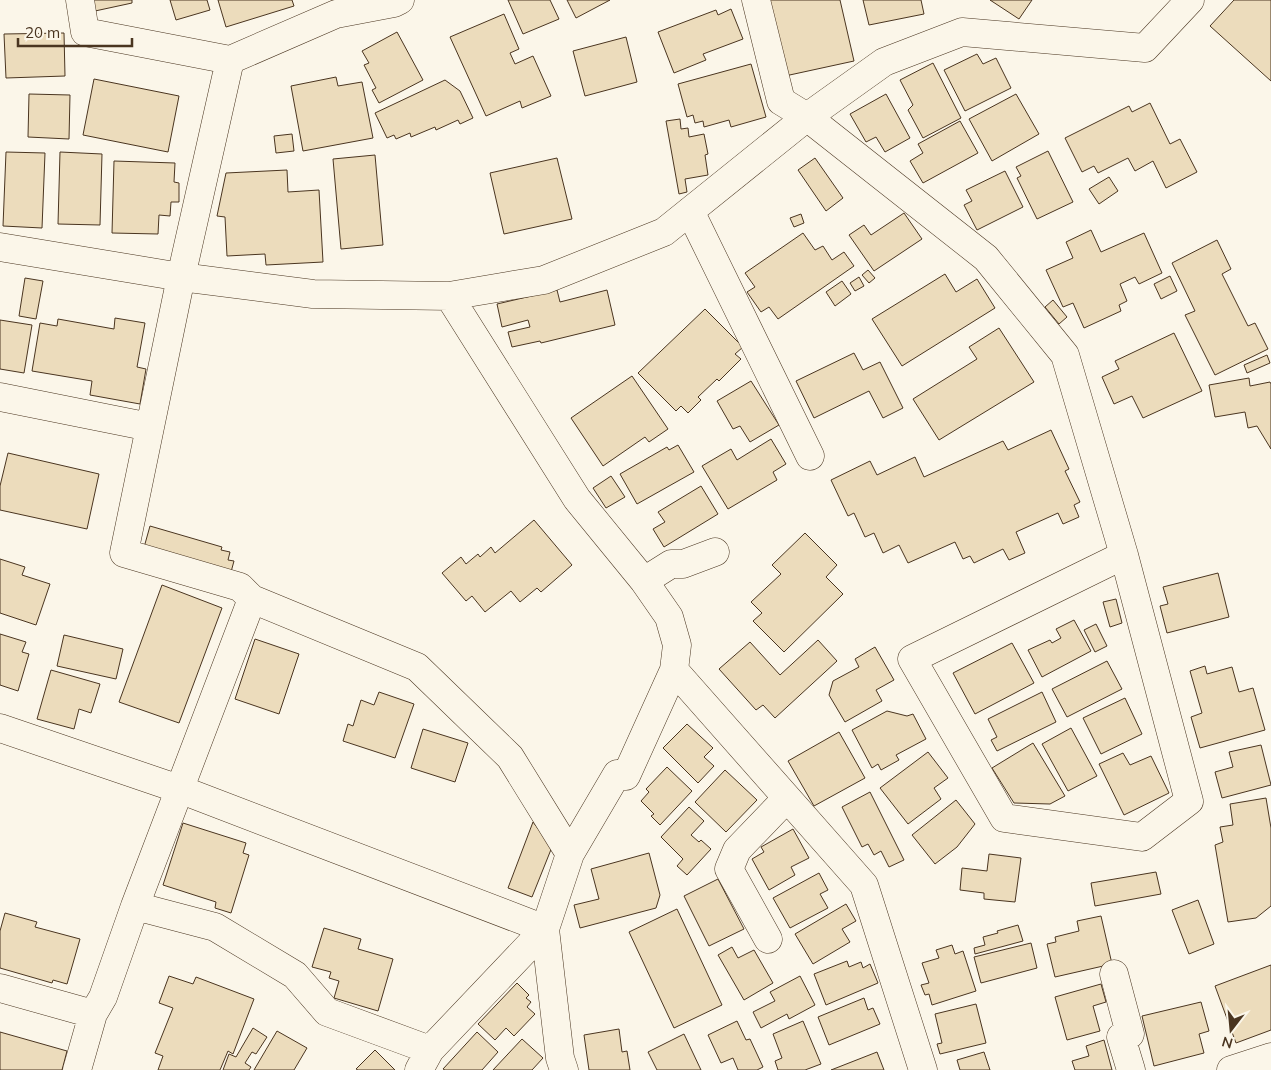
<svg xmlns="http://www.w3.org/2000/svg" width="1271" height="1070" font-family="Mulish,sans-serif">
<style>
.building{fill:#ecdcbc;stroke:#4a3520}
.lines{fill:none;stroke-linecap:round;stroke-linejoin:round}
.street-casing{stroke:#4a3520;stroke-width:29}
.street{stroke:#fbf6e9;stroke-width:28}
</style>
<rect width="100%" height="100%" fill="#fbf6e9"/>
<!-- building -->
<path class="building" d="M92 0H132V3L95 11Z
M170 0H207L210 10 176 20Z
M218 0H292L294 6 226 27Z
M508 0H550L559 19 523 34Z
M567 0H610L576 18Z
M768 0H840L854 61 785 76Z
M863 0H921L924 14 869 25Z
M990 0H1032L1019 19Z
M1234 0H1271V81L1210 26Z
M731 9 743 39 703 54 706 60 674 73 658 32 716 10 718 15Z
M504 14 519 49 510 53 515 64 533 56 551 96 522 108 520 101 486 116 450 37Z
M397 32 423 80 379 103 372 90 376 88 364 65 369 63 362 51Z
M64 33 65 76 6 78 4 34Z
M626 37 637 82 585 96 573 51Z
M977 54 983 64 996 58 1011 88 965 111 944 70Z
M933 63 961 118 923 138 908 110 913 105 900 80Z
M751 64 766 117 731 127 729 120 704 127 703 121 695 123 693 115 687 117 678 84Z
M336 77 338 86 362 82 373 138 303 151 291 86Z
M94 79 179 96 168 152 83 135Z
M445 80 460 91 473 118 460 124 458 120 436 130 435 127 411 137 410 133 396 139 394 135 387 138 375 113Z
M29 94 70 95 69 139 28 137Z
M886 94 910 138 885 152 876 137 866 142 850 114Z
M1016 94 1039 134 992 161 969 119Z
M1150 103 1170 144 1180 139 1197 172 1166 188 1153 161 1135 171 1128 158 1098 173 1094 166 1082 172 1065 138 1129 106 1132 112Z
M680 119 681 129 688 128 689 137 704 134 708 154 705 155 708 175 685 179 687 192 679 194 666 121Z
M960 121 978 153 923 183 910 161 923 153 918 144Z
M292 134 294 151 276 153 274 136Z
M1048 151 1073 202 1037 219 1017 178 1021 176 1016 167Z
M6 152 45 153 42 228 3 226Z
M60 152 102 154 100 225 58 224Z
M375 155 383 245 341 249 333 159Z
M557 158 572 219 504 234 490 173Z
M815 158 843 198 826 211 798 170Z
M114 161 175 163 174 182 179 183V202H171L170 216 159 215 158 234 112 233Z
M287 170 288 192 319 190 323 262 266 265 265 254 227 256 225 217 217 216 226 173Z
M1005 171 1023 207 977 230 964 205 972 201 966 190Z
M1109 177 1118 191 1099 204 1089 189Z
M904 213 922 239 874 271 849 235 864 225 871 235Z
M801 214 804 223 794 227 790 218Z
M1091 230 1101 252 1144 233 1162 273 1139 284 1135 277 1120 284 1127 301 1119 305 1121 311 1084 328 1073 303 1063 307 1046 270 1073 258 1066 242Z
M803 233 815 250 823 246 832 260 844 252 854 266 778 319 769 307 761 312 747 292 755 287 745 273Z
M1217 240 1231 269 1222 274 1248 326 1255 323 1268 349 1215 375 1185 315 1195 311 1172 263Z
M868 270 875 278 869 283 862 275Z
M945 274 956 292 977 279 995 308 902 366 872 319Z
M1170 276 1177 291 1161 299 1154 284Z
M859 277 864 286 855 291 850 283Z
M25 278 43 281 36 319 19 316Z
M842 281 851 294 835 306 826 292Z
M557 290 560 302 607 290 615 325 541 343 540 341 512 347 508 332 530 327 528 320 502 327 497 304Z
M1053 300 1067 317 1059 324 1045 307Z
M705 309 743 347 735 354 741 359 719 381 717 379 698 397 701 400 688 413 681 406 676 411 638 373Z
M115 318 145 323 137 367 146 369 140 404 90 395 92 381 32 371 40 323 57 326 58 319 114 329Z
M0 320 32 325 24 373 0 369Z
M999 328 1034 382 939 440 913 399 977 359 969 347Z
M1174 333 1202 391 1143 418 1132 396 1114 404 1102 377 1119 369 1115 361Z
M854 353 863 370 880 362 903 408 883 418 869 391 814 418 796 381Z
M1267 355 1270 363 1247 373 1244 365Z
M632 376 668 429 649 442 645 437 603 466 571 418Z
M1249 378 1250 386 1270 382 1271 384V449L1257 426 1248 428 1245 412 1215 417 1209 385Z
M751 381 779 425 750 442 740 426 733 429 717 401Z
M1051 430 1069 469 1065 471 1080 502 1074 505 1079 517 1063 524 1058 513 1016 532 1025 553 1009 560 1003 549 974 563 970 556 963 559 955 542 908 563 899 545 883 553 874 533 865 537 854 513 848 516 831 480 870 461 877 475 915 457 924 477 1003 441 1008 450Z
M771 439 786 464 773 472 777 480 728 509 702 466 731 449 737 460Z
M678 445 694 472 637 504 620 474 667 447 669 450Z
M8 453 99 474 87 529 0 510V486Z
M611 476 625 497 606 508 593 488Z
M701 486 718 514 664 547 653 529 665 522 658 512Z
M534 520 572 565 541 592 537 588 520 602 511 591 485 612 472 596 466 601 442 573 461 557 466 564 478 554 480 557 491 547 495 553Z
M150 526 222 547 221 550 230 552 228 560 234 561 231 572 143 551Z
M805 533 837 565 826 577 843 594 784 652 753 621 762 613 751 602 781 574 772 565Z
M0 559 25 567 22 575 50 584 36 625 0 613Z
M1218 573 1229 617 1167 633 1160 606 1168 604 1163 587Z
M162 585 222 608 179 723 119 702Z
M1116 599 1122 623 1110 627 1103 602Z
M1074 620 1091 651 1042 677 1028 650 1050 640 1052 643 1061 638 1056 629Z
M1096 624 1107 646 1095 652 1084 630Z
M0 634 26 642 22 652 29 654 18 691 0 685Z
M64 635 123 649 116 679 57 666Z
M255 639 299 654 279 714 235 699Z
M818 640 837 661 775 718 763 705 756 710 719 669 750 642 780 675Z
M1012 643 1034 683 975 714 953 673Z
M875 647 894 680 876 690 882 701 845 722 829 695 833 681 859 667 855 659Z
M1107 661 1122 689 1067 717 1052 689Z
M1205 666 1207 674 1232 667 1239 692 1253 688 1265 730 1200 748 1191 717 1202 713 1190 671Z
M51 670 100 684 91 713 79 709 74 729 37 719Z
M379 692 414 704 395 758 343 741 348 724 353 726 361 700 374 705Z
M1042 692 1056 722 997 751 991 740 997 737 988 719Z
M1125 698 1142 734 1101 754 1083 718Z
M887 711 907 716 913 714 926 739 896 755 899 760 881 770 878 764 872 768 852 730Z
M687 724 713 748 704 757 714 766 698 783 663 748Z
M1071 728 1097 776 1068 791 1042 744Z
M423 729 468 743 455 782 411 768Z
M839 732 865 778 814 806 788 761Z
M1033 743 1065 796 1050 804 1014 803 992 768Z
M1261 745 1271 785 1222 798 1215 772 1233 767 1229 752Z
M928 752 948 778 934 788 941 799 908 824 880 788Z
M1123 753 1130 765 1151 756 1169 793 1124 815 1099 764Z
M667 767 692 791 660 825 651 816 654 814 641 801 649 792 646 789Z
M725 770 757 800 726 832 695 802Z
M870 792 904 860 889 867 881 851 874 855 868 844 862 847 842 807Z
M1266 798 1271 828V906L1256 918 1228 922 1215 845 1223 842 1220 827 1233 825 1230 804Z
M956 800 975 824 957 847 935 864 912 835Z
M689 807 704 821 691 835 699 842 701 840 711 849 687 875 677 866 683 859 661 837Z
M533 822 552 847 532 897 508 888Z
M183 823 246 843 243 853 249 855 231 913 215 908 216 902 163 885Z
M793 829 809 858 791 867 795 875 769 890 752 859 764 852 761 847Z
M649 853 660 895 656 908 580 928 574 905 599 899 591 869Z
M989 854 1021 858 1015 902 984 899V893L960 890 962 868 987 871Z
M1156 872 1161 894 1095 906 1091 883Z
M819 873 828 890 820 894 828 908 790 928 773 898Z
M718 879 744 929 709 946 684 896Z
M1198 900 1214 944 1189 954 1172 910Z
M846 904 856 921 842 929 850 942 813 964 795 934Z
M677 909 722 1005 674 1028 629 932Z
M5 913 37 922 35 927 80 939 67 984 53 980 52 983 0 968V931Z
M1101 916 1112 964 1055 977 1047 944 1056 942 1055 937 1079 931 1077 921Z
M1018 925 1023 941 975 954 974 948 985 945 983 937 998 933 997 931Z
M324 928 361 939 358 949 393 959 378 1011 334 998 339 981 329 978 331 972 312 967Z
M1031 943 1037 968 981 983 974 957Z
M952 945 955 954 963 951 976 991 932 1005 929 994 925 995 921 985 929 983 922 963 939 958 936 950Z
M732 947 738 958 754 950 773 983 744 1000 718 955Z
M847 961 849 967 861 962 863 968 870 964 878 983 826 1005 814 974Z
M1271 965V1030L1236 1043 1215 986Z
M169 976 193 984 196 977 254 999 233 1054 228 1051 220 1070H158L163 1056 155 1053 173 1008 159 1003Z
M800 976 815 1005 789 1019 787 1014 761 1028 753 1012 775 1001 770 992Z
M517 983 529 995 526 998 531 1002 527 1007 535 1014 514 1036 506 1028 495 1040 478 1024Z
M1101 984 1106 1002 1093 1006 1100 1031 1067 1040 1055 997Z
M864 998 868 1010 873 1008 880 1024 829 1045 818 1017Z
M1201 1002 1209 1031 1199 1034 1204 1053 1154 1066 1142 1016Z
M976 1004 986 1043 940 1054 937 1044 942 1043 935 1014Z
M737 1021 746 1040 750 1039 763 1067 757 1070H738L733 1058 721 1063 708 1035Z
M803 1021 821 1064 805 1070H778L775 1061 782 1058 773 1034Z
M253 1028 267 1037 256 1054 252 1052 245 1063 251 1067 249 1070H223L229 1054 236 1057Z
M619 1029 622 1052 627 1051 630 1070H589L584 1035Z
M277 1031 307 1048 294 1070H254Z
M0 1032 67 1051 62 1070H0Z
M477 1032 498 1052 482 1070H445L443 1069Z
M684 1034 701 1070H657L648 1052Z
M522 1039 543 1058 532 1070H493Z
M1104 1040 1112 1070H1075L1072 1061 1089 1056 1086 1046Z
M375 1050 395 1070H358L356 1069Z
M877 1052 884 1070H831Z
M984 1052 990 1070H960L957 1060Z"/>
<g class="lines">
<defs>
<path id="street" d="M80 0 85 32 230 60 336 14 394 3 400 0
M756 0 781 101 807 117 986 258 1065 355 1124 555 1189 801 1142 837 1004 818 912 659 1124 555
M230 60 181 277 124 553 240 587 252 599 417 667 510 757 570 854
M690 211 810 456
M0 247 181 277 313 294 449 296 544 280 664 232 807 117 884 62 962 32 1145 48 1190 0
M449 296 577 499 644 581 669 617 677 645 674 670 864 885 923 1070
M0 397 150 427
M644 581 671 564H683L715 552
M0 728 179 789 545 929 430 1050 419 1070
M135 906 215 927 295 975 327 1012 430 1050
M768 939 729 869 737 850 787 798
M1114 974 1130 1034 1121 1037 1131 1070
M0 988 93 1014
M77 1070 93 1014 103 997 135 906 252 599
M564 1070 560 1058 545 929 570 854 617 774 626 776 674 670
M1231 1070 1271 1057"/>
</defs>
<!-- street casing -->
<use href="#street" class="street-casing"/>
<!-- street -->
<use href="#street" class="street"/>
</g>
<!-- north arrow -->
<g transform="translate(1231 1030) rotate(196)" stroke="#fbf6e9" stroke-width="4" paint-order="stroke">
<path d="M0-4L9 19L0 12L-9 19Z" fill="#4a3520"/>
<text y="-8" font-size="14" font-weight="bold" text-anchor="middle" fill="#4a3520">N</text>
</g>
<!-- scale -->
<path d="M18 38v8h114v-8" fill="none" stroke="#4a3520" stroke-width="2.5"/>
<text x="25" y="38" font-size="15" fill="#4a3520" stroke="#fbf6e9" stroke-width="4" paint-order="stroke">20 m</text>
</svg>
